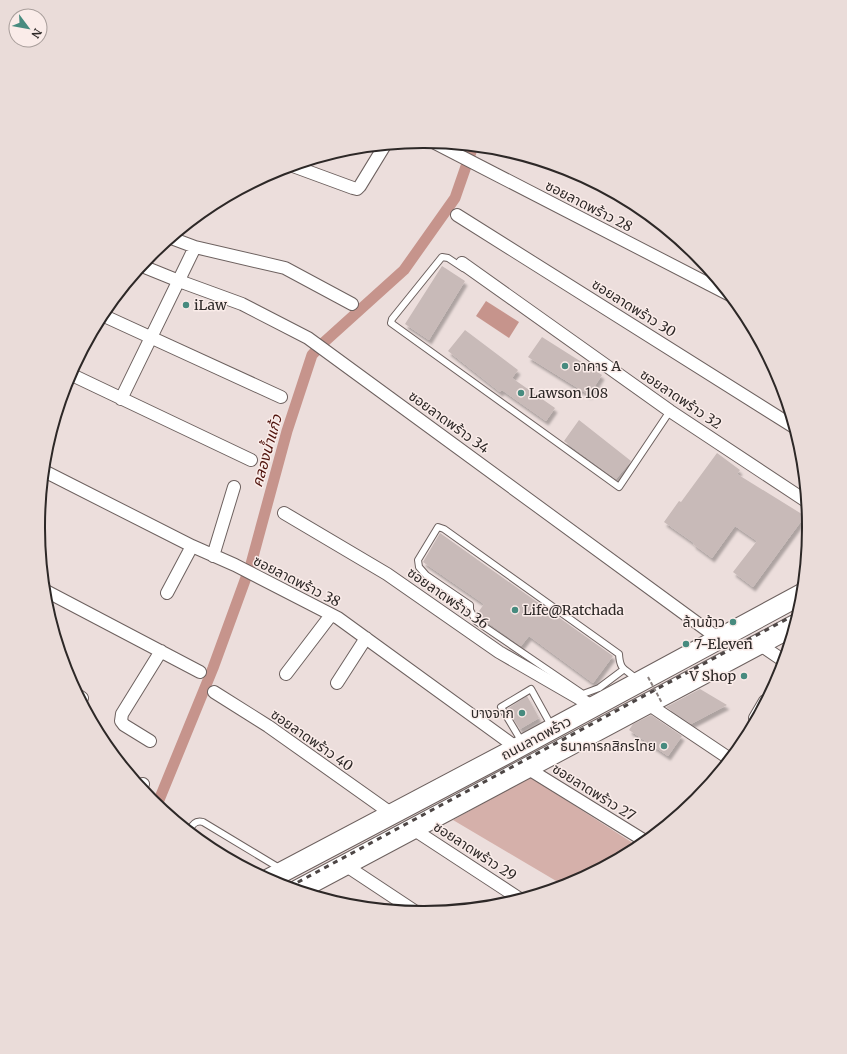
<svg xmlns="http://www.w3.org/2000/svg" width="847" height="1054" font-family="Merriweather,'Noto Sans Thai',serif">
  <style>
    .green { fill: #d5b0aa }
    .water { fill: #c6948c }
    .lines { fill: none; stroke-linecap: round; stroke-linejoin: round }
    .canal { stroke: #c6948c; stroke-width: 11 }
    .building { fill: #c8bab8; filter: url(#shadow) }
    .lane-casing { stroke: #6d615f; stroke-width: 8 }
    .street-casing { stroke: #6d615f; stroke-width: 14 }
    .primary-casing { stroke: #6d615f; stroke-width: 22 }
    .lane { stroke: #fff; stroke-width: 6 }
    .street { stroke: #fff; stroke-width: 12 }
    .primary { stroke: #fff; stroke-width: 20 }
    .rail { stroke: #4d4645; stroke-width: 3; stroke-dasharray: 5 5; stroke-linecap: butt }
    .path-bridge { stroke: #89807e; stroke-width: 2; stroke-dasharray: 4 2; stroke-linecap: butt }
    .poi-dot { fill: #478b7f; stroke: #faece9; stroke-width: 1.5 }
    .labels { text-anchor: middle; stroke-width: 3; stroke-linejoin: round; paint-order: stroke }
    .street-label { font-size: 14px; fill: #2d2827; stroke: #faece9 }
    .poi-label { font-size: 14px; fill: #2d2827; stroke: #faece9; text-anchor: start }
    .water-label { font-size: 15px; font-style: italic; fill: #4f130c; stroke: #faece9 }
    .rim { fill: none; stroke: #2d2827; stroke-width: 2 }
  </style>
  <defs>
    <filter id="shadow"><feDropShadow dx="2.5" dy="4.5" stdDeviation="1" flood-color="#0004"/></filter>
  </defs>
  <rect width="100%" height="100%" fill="#ecdedc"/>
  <path class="green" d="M530,777L639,847L571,883L563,885L453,820Z"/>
  <path class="water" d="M486,301L519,322L509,338L476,316Z"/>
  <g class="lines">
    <path class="canal" d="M157,805L213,668L251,564L287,431L312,355L322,344L404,270L455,198L471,152V146"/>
  </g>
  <path class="building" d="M442,266L465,281L429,340L405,324Z
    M465,330L518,370L512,378L555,408L546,421L502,390L500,392L448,351Z
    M542,337L602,375L589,395L528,357Z
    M579,420L631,461L616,479L564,441Z
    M717,453L740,470L737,474L805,516L753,587L733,572L757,541L735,526L712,558L693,544L694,543L664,522L679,501L681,502Z
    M440,533L613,656L593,683L529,636L521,646L479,616L477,614L484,604L423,562Z
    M700,689L727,705L691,724L666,707Z
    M527,696L539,718L520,729L507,709Z
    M651,715L682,736L668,756L629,730L633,724Z"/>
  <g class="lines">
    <g class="lane-casing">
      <path id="lane" d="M463,268L448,258L442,257L392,319L391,323L619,487L670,411
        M623,670L599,688L583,694L476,621L470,610V605L426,575L419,567L418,560L438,527L444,529L619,654C620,672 626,668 637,680
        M522,742L501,707L531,689L552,727
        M189,831C192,824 196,820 203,822L281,869"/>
    </g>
    <g class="street-casing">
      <path id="street" d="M435,143L730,295
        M293,166L353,188L357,189L360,186L385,145
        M457,215L794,427
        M171,238L195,247
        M462,263L670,411L806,501
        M142,266L179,281L242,304L308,338L719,639
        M102,315L281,397
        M70,374L251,460
        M121,399L195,247L285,268L352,304
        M44,471L192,546L235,565L338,618L517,748
        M284,513L387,574L499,652L594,707
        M213,556L234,487
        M44,590L200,672
        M167,593L192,546
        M759,644L784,661
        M286,674L331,615
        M337,683L366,638
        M214,692L268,726L392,814
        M79,696L82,698
        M648,704L730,759
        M755,718L765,701
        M150,741L124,725L121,721L122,714L161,651
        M527,768L645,841
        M141,788L143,784
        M413,829L520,899
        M345,865L416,912"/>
    </g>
    <g class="primary-casing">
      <path id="primary" d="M269,879L517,748L802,594
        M298,890L795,625"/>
    </g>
    <use href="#lane" class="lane"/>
    <use href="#street" class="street"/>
    <use href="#primary" class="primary"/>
    <path class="rail" d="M289,887L798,613"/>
    <path class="path-bridge" d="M648,677L662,703"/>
  </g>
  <g class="poi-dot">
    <circle cx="186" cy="305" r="4"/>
    <circle cx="565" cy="366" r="4"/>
    <circle cx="521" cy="393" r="4"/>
    <circle cx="515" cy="610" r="4"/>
    <circle cx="733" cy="622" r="4"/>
    <circle cx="686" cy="644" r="4"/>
    <circle cx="744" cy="676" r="4"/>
    <circle cx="522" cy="713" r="4"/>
    <circle cx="664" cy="746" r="4"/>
  </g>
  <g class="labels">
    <g class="street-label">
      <text transform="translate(589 206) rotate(27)" y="5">ซอยลาดพร้าว 28</text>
      <text transform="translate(634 308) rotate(32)" y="5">ซอยลาดพร้าว 30</text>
      <text transform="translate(681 399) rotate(34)" y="5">ซอยลาดพร้าว 32</text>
      <text transform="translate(449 422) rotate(36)" y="5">ซอยลาดพร้าว 34</text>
      <text transform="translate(297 581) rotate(27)" y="5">ซอยลาดพร้าว 38</text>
      <text transform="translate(448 598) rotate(35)" y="5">ซอยลาดพร้าว 36</text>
      <text transform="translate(536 738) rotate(-28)" y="5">ถนนลาดพร้าว</text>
      <text transform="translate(312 740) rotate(35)" y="5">ซอยลาดพร้าว 40</text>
      <text transform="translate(594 792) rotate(32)" y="5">ซอยลาดพร้าว 27</text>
      <text transform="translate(475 851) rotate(33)" y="5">ซอยลาดพร้าว 29</text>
    </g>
    <g class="poi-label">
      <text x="194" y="310">iLaw</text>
      <text x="573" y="371">อาคาร A</text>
      <text x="529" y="398">Lawson 108</text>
      <text x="523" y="615">Life@Ratchada</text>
      <text x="725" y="627" text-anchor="end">ล้านข้าว</text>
      <text x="694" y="649">7-Eleven</text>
      <text x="736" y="681" text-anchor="end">V Shop</text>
      <text x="514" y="718" text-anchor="end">บางจาก</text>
      <text x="656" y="751" text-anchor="end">ธนาคารกสิกรไทย</text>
    </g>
    <g class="water-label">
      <text transform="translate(267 451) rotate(-74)" y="5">คลองน้ำแก้ว</text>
    </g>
  </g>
  <path d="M0 0H847V1054H0ZM423 148H424A378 378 0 0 1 802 526V528A378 378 0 0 1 424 906H423A378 378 0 0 1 45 528V526A378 378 0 0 1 423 148Z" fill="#eadcd9" fill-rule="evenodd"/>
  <path class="rim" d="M423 148H424A378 378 0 0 1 802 526V528A378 378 0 0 1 424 906H423A378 378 0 0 1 45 528V526A378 378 0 0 1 423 148Z"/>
  <g transform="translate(28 28) rotate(122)"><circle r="19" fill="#faece9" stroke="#a89e9b"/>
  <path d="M0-3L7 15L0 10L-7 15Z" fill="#478b7f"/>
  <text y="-6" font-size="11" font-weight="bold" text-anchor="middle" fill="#2d2827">N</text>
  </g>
</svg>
